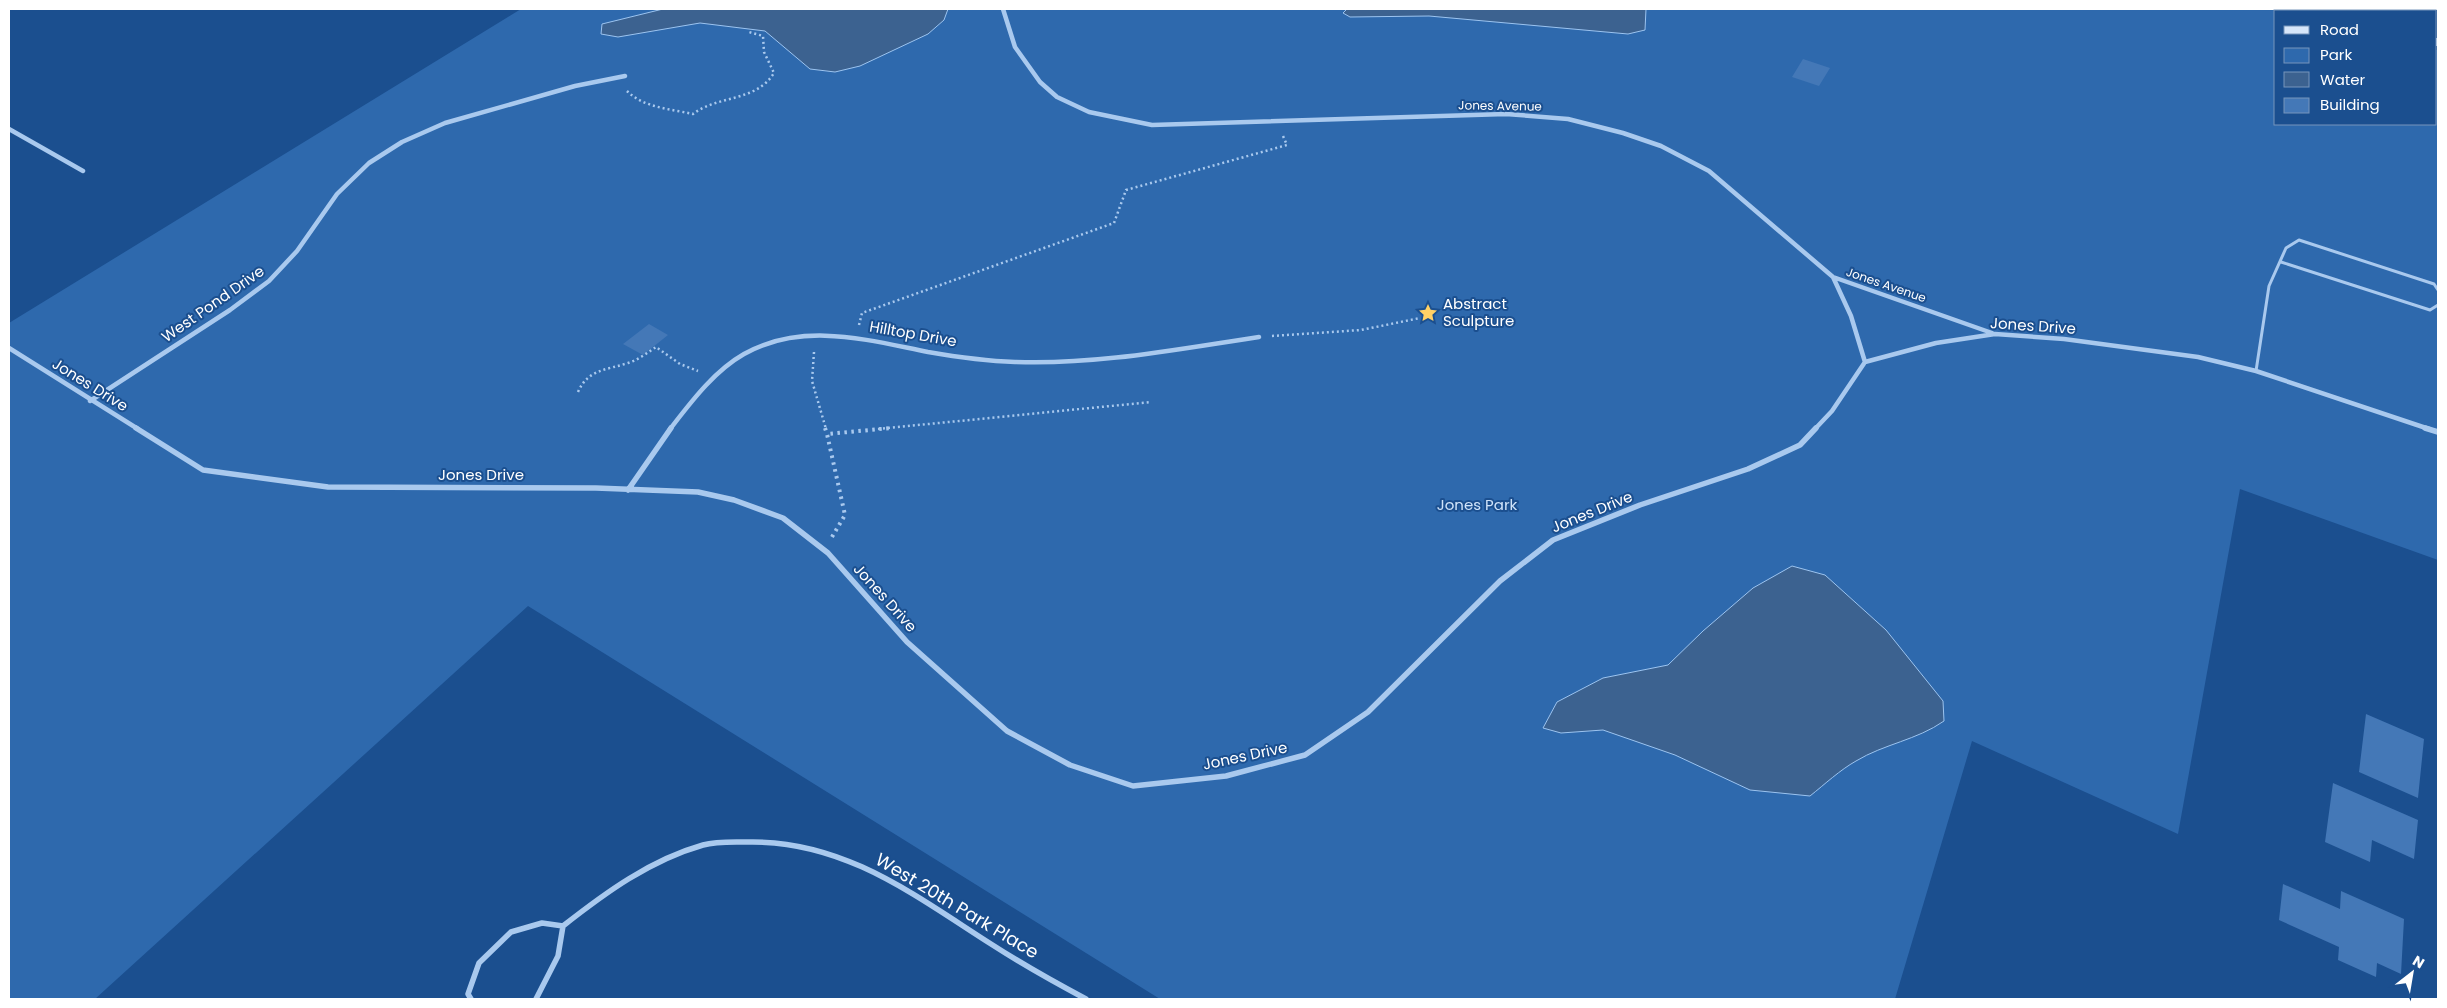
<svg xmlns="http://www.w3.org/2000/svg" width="2447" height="1008" font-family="Poppins,sans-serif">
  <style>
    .green { fill: #2e69ad }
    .water { fill: #3c6290; stroke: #9cc4f0 }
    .building { fill: #4478b7 }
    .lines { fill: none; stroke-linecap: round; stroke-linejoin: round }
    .path-far1 { stroke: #a9c9ee; stroke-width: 2.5; stroke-dasharray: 2 3; stroke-linecap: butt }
    .path { stroke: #a9c9ee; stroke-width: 4; stroke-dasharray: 2.5 4.5; stroke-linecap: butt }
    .lane { stroke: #a9c9ee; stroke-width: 3 }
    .street-far1 { stroke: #a9c9ee; stroke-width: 4.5 }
    .street { stroke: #a9c9ee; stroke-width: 5.5 }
    .secondary { stroke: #d6e6fa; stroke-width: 8 }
    .labels { text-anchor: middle; stroke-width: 4; stroke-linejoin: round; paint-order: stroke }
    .far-street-label { font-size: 12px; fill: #fff; stroke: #1b4f8f }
    .street-label { font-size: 15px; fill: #fff; stroke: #1b4f8f }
    .poi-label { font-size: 15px; fill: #fff; stroke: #1b4f8f; text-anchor: start }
    .park-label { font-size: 15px; fill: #cfe3fa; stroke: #1b4f8f }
    .near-street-label { font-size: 18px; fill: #fff; stroke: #1b4f8f }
  </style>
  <rect width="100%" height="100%" fill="#1b4f8f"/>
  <path class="green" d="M521,9H2280L2290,11H2276V124H2436V50H2438V560L2240,489L2178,834L1972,741L1895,999H1160L528,606L95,999H9V323Z"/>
  <path class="water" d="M663,9H948L944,20L928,34L860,66L835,72L810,69L765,31L700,23L618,37L601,34L602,24Z
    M1347,9H1646L1645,30L1628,34L1429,16L1350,17L1343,13Z
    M1792,566L1825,575L1886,630L1943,701L1944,721C1917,740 1884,744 1856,761C1840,770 1825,784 1810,796L1750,790L1675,755L1603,730L1561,733L1543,728L1557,702L1603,678L1668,665L1703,631L1753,588Z"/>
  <path class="building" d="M1803,59L1830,68L1819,86L1792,77Z
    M649,324L668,335L643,355L623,344Z
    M2366,714L2424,739L2418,798L2359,772Z
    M2333,783L2418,820L2414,859L2372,840L2370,862L2325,842Z
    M2283,884L2340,909L2341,891L2404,919L2401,974L2377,963L2376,977L2338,960L2339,947L2279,920Z"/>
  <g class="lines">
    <path class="path-far1" d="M627,91C644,108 671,109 693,114C718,95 756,102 774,73L764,52L763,36L749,32
      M859,325L862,313L1114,223L1126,190L1287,145L1283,136
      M1272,336L1361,330L1420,318
      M814,352L812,381L826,429
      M578,392C588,369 607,370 628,363C638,360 647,353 656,347L680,364L698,371
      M878,429L1151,402"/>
    <path class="path" d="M825,428L827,434
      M832,537L845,515L827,434L891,428"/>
    <path class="lane" d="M2281,262L2430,310L2438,305
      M2256,371L2269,286L2286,248L2299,240L2434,284L2438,290"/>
    <path class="street-far1" d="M1003,9L1015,47L1040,82L1057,97L1089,112L1152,125L1506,114L1568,119L1623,133L1661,146L1709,171L1833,277L1992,333
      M9,129L83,171
      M1833,277L1851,316L1865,362
      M9,348L138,429
      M90,401L230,310L269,281L297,251L337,194L369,163L402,142L445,123L575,86L625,76
      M670,429C691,402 714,371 744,354C803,321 867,340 928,352C957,357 986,361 1015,362C1097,365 1178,349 1259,337
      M1815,429L1832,411L1865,362L1936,343L1995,334L2064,339L2198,357L2256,371L2429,429"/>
    <path class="street" d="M136,428L203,470L328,487L596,488L698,492L734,500L783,518L828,553L907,642L1007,731L1070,765L1133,786L1226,776L1305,755L1368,712L1500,581L1553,540L1640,505L1748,469L1800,445L1816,428
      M2425,428L2438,432
      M628,490L671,428
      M563,926C605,893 650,860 703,845C717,841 733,842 748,842C844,840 914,895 991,944C1022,964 1054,982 1086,999
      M471,999L468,994L479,963L511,932L542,923L563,926L558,956L536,999"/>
    <path class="secondary" d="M2302,9L2311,11
      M2436,42H2438"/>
  </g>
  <defs>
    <g id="sight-bare" transform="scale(1.5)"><path d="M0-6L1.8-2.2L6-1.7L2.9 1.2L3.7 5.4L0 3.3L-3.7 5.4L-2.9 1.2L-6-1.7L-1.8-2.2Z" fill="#ffd166" stroke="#1b4f8f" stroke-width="2.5" paint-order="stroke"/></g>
  </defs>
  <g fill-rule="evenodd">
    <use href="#sight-bare" x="1428" y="313"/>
  </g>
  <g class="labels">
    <g class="far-street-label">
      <text transform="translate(1500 106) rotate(1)" y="4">Jones Avenue</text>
      <text transform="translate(1886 285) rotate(19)" y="4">Jones Avenue</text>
    </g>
    <g class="street-label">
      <text transform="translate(213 304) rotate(-35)" y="5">West Pond Drive</text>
      <text transform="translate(2033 326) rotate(4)" y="5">Jones Drive</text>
      <text transform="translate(913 334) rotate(10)" y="5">Hilltop Drive</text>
      <text transform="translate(90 385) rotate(32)" y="5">Jones Drive</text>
      <text x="481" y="480">Jones Drive</text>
      <text transform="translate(1592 512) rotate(-22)" y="5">Jones Drive</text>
      <text transform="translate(885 598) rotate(48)" y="5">Jones Drive</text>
      <text transform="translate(1245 756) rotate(-12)" y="5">Jones Drive</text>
    </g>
    <g class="poi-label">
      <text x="1443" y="309">Abstract<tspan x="1443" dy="17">Sculpture</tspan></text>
    </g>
    <g class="park-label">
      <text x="1477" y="510">Jones Park</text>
    </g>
    <g class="near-street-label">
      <text transform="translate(957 906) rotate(31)" y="6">West 20th Park Place</text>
    </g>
  </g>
  <rect width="2447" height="1008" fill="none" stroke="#ffffff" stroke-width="20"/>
  <rect x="2274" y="10" width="162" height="115" fill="#1b4f8f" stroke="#7695bc"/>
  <rect x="2284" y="26" width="25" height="8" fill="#d6e6fa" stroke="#7695bc"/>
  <text x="2320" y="35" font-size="15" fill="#ffffff">Road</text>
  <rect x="2284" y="48" width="25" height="15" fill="#2e69ad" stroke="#7695bc"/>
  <text x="2320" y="60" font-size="15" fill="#ffffff">Park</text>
  <rect x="2284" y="72" width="25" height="15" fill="#3c6290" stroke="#7695bc"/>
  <text x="2320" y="85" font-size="15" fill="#ffffff">Water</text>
  <rect x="2284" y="98" width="25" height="15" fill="#4478b7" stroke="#7695bc"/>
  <text x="2320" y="110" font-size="15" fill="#ffffff">Building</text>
  <g transform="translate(2412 973) rotate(31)" stroke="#1b4f8f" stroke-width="4" paint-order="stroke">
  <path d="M0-4L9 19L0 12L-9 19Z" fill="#ffffff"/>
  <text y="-8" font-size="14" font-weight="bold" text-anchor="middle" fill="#ffffff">N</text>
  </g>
</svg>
